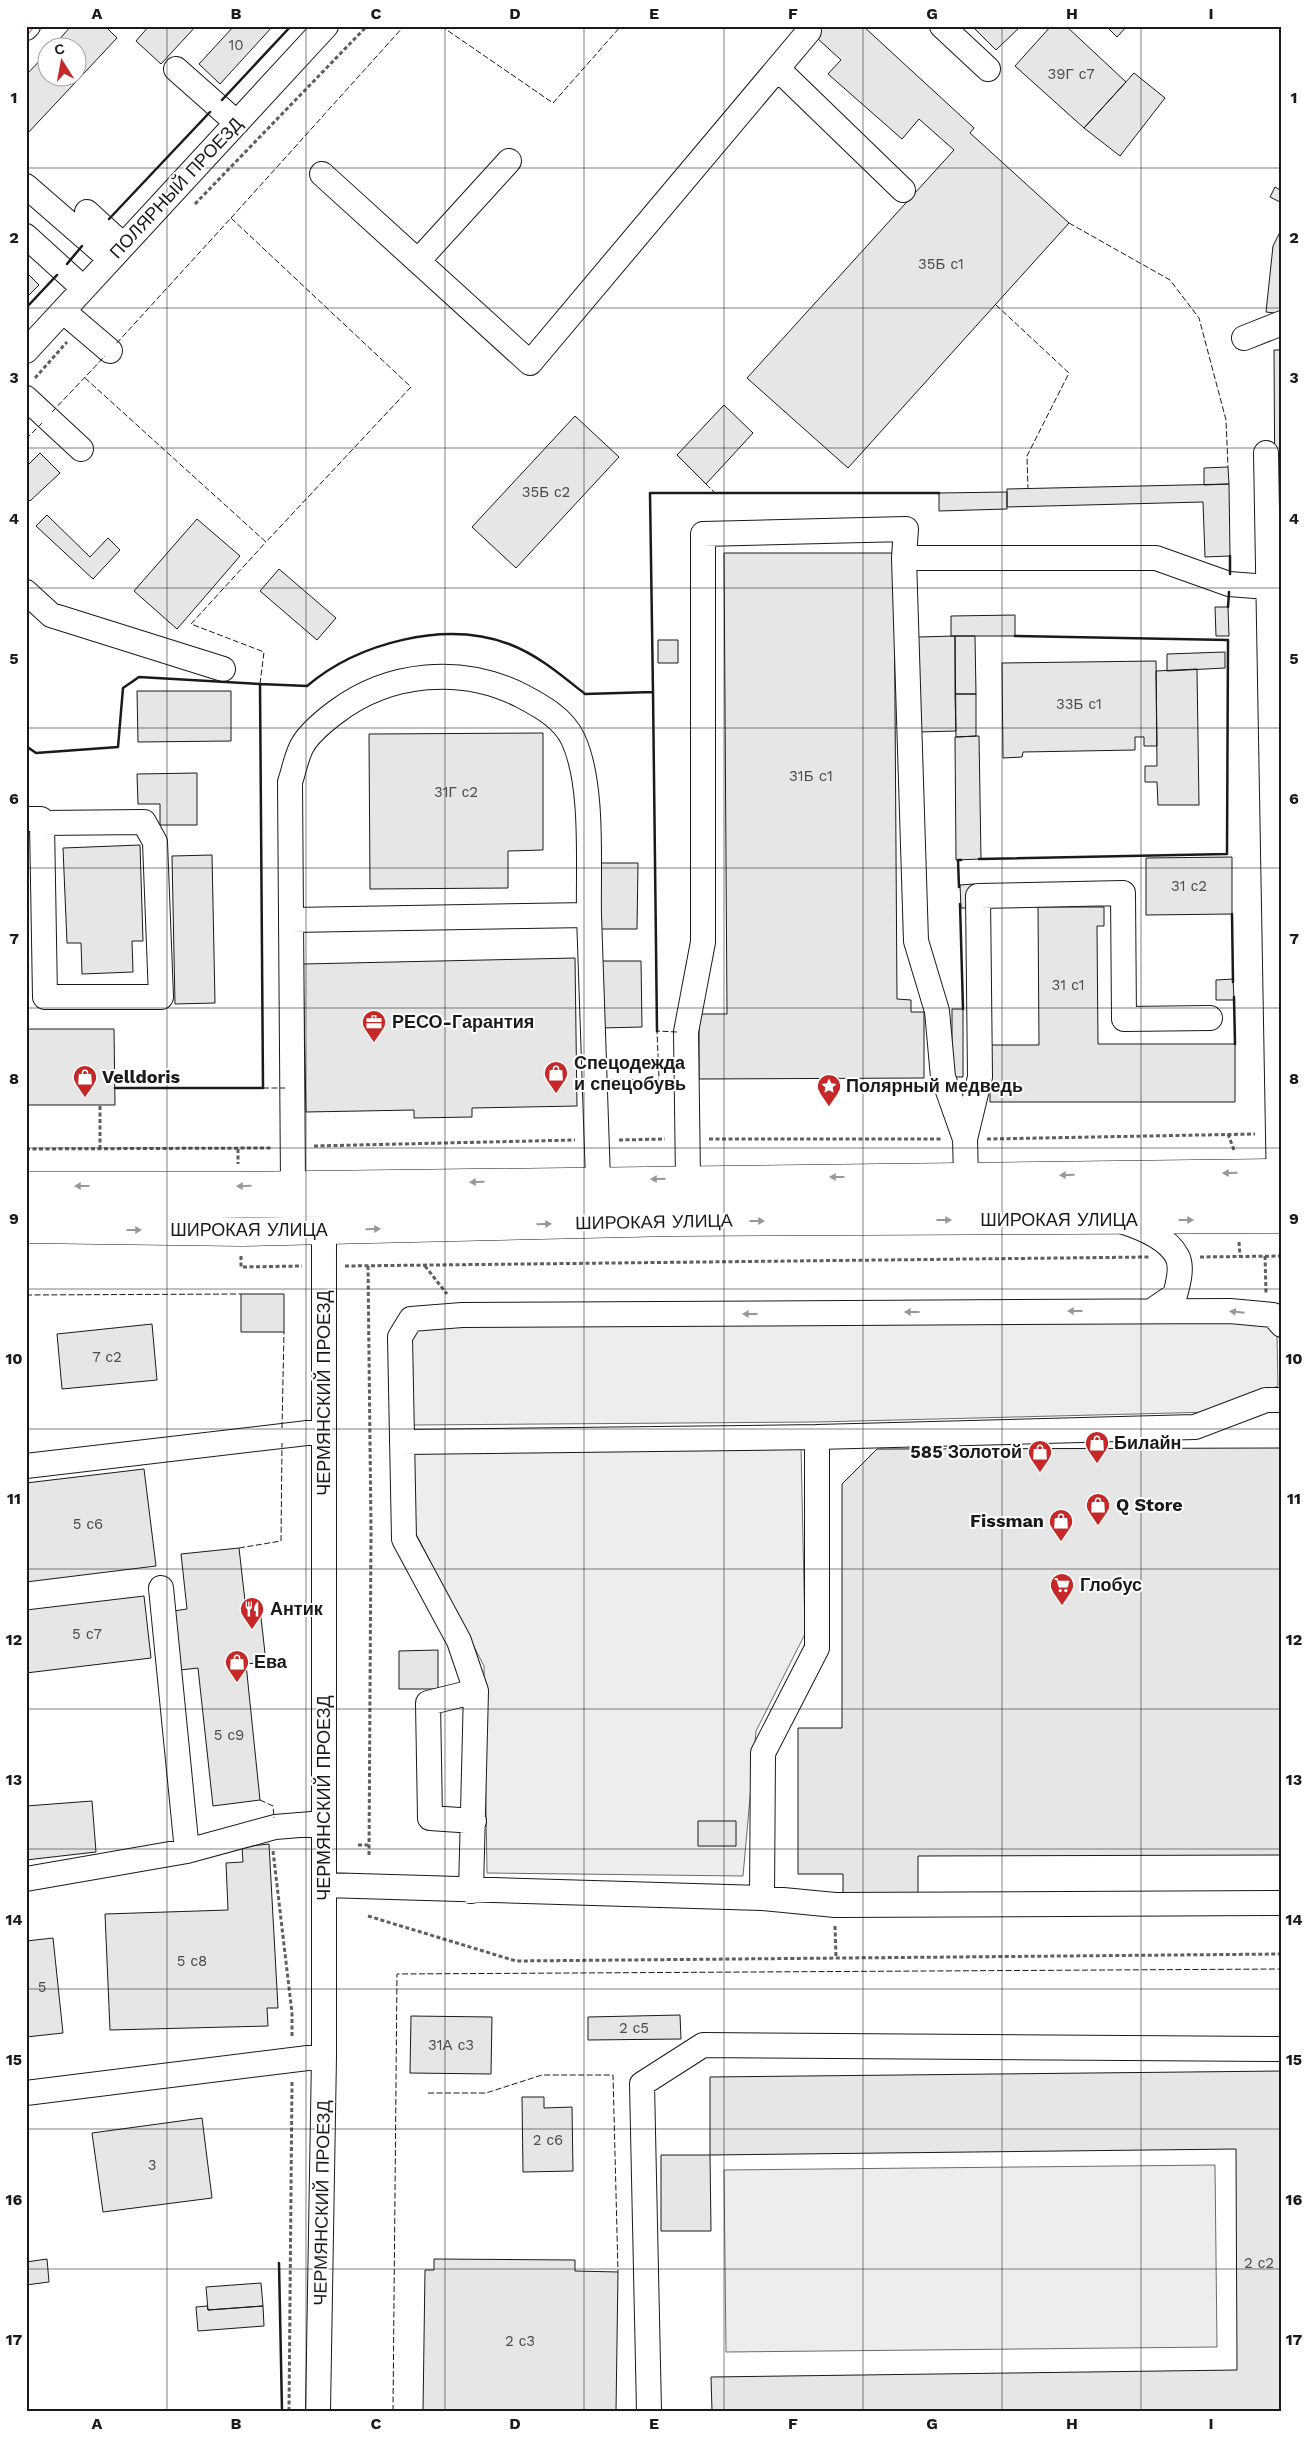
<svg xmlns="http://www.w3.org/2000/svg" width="1308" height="2437" font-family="'Work Sans',sans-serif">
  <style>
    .built { fill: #ededed; stroke: #6a6a6a }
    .building { fill: #e6e6e6; stroke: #1a1a1a }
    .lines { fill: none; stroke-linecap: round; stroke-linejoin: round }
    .minor-casing { stroke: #1a1a1a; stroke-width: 26 }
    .major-casing { stroke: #1a1a1a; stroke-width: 29 }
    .path { stroke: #5f5f5f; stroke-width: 3; stroke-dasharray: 4 2.5; stroke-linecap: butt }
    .minor { stroke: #fff; stroke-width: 24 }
    .major { stroke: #fff; stroke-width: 28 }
    .fence { stroke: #1a1a1a; stroke-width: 1; stroke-dasharray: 6 2.5; stroke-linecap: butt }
    .wall { stroke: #1a1a1a; stroke-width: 2.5 }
    .power { stroke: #c62828; stroke-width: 1; stroke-dasharray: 18 4 2.5 4; stroke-linecap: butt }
    .oneway { fill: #989898 }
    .grid { fill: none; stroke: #1a1a1a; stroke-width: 1; stroke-opacity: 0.55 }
    .labels { text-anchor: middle; stroke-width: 4; stroke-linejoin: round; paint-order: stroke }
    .number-label { font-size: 15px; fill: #4d4d4d }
    .street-label { font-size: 18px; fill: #1a1a1a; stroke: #fff }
    .poi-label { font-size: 18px; font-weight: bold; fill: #1a1a1a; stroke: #fff; text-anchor: start }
    .neatline { fill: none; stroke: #1a1a1a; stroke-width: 2 }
    .grid-label { font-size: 16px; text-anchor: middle; font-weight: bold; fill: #1a1a1a }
  </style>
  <rect width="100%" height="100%" fill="#fff"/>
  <path class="built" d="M1255,1316L1277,1334L1278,1386L1213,1412L817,1422L412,1425L411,1322Z
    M801,1447L805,1634L756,1731L743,1876L487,1873L484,1666L413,1528V1454Z
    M1215,2165L1217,2347L726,2352L724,2170Z"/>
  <path class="building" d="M71,26H105L117,38L26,135V75L48,52V78H78V48H52Z
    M149,26H196L161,64L136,41Z
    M234,26H273L220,84L199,64Z
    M804,26H863L974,128L970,133L1069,223L848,468L747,378L954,150L919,119L902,139L828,74L841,60Z
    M972,26H1021L996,50Z
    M1051,26H1066L1126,82L1084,128L1015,66Z
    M1106,26H1127L1117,37Z
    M1134,73L1165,98L1120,156L1084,128Z
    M1275,187L1282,191V203L1270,197Z
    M1282,228V314L1266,312L1273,246Z
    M26,272L39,285L26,298Z
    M1274,350H1282V684H1276Z
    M724,405L753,433L706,484L677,455Z
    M575,416L619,457L516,568L472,527Z
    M40,453L60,473L30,501L26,497V467Z
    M1228,467L1229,484L1204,485V468Z
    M1229,484L1230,556L1205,557L1203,502L1007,507V489Z
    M1007,492V509L939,511V493Z
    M47,515L90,557L108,538L120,550L93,579L36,526Z
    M197,519L240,556L177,629L134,591Z
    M724,553H894L897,999L911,1000V1012H924V1078L699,1079V1014H727Z
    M279,569L336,618L317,640L260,591Z
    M1215,607H1228L1229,636H1216Z
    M1015,615V636H951V616Z
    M955,636H975L976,694H955Z
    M955,636L956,731L919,732L918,637Z
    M658,640H678V663H658Z
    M1225,652V668L1167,671V654Z
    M1156,661L1157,746H1144V737H1135V750L1023,752L1022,757L1003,758L1002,663Z
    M1197,669L1199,805H1158L1157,782H1145V766H1157L1156,671Z
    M137,691H231V741L138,742Z
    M955,694H976V736L956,737Z
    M543,733V850L508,851V888L370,889L369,734Z
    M979,736L981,859L956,860L955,737Z
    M197,773V825H160V804H138L137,774Z
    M140,845L143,941H132L133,972L82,974L81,943H67L63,848Z
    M212,855L215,1003L175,1004L172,856Z
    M1232,857V914L1146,915V858Z
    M600,863H638L637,929H600Z
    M974,884L975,908H961L960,885Z
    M1038,907H1104V926H1097L1098,1044H1235V1102H990V1045H1039Z
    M575,958L577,1106L472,1108V1117L414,1118V1110L306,1112L303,964Z
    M600,961H641L642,1027L601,1028Z
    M1233,979L1234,1000H1216V980Z
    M952,1009H963V1077H952Z
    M26,1029H114L115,1105H26Z
    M241,1294H284V1332H241Z
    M152,1324L157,1380L62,1389L57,1334Z
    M1282,1448V1855L918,1856V1894H843V1874H798V1728H842V1484L877,1449Z
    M144,1469L156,1566L26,1582V1483Z
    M239,1548L245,1601L259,1600L266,1662L246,1664L260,1800L213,1806L198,1668L180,1670L174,1611L187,1609L181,1554Z
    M144,1596L151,1658L26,1673V1610Z
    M438,1650V1689H399V1651Z
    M92,1801L96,1852L26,1860V1806Z
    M698,1821H736V1846H698Z
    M269,1844L278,2008H267L268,2026L110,2030L105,1914L228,1910L226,1863L243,1862L242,1847Z
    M53,1938L63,2033L26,2037V1941Z
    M680,2015L681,2039L588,2040V2017Z
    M411,2016L492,2017L491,2074L410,2073Z
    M1282,2071V2411H712L711,2377L1237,2370L1236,2149L710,2155V2077Z
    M522,2097H544V2108L572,2107L573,2171L523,2172Z
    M202,2118L212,2198L103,2212L92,2133Z
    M661,2155H710L711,2231H661Z
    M47,2259L49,2282L26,2285V2262Z
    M434,2259L575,2260V2271L618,2272L616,2411H423L425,2270H434Z
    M261,2283L263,2306L208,2310L206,2287Z
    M207,2306L208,2310L263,2306L264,2326L198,2331L196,2307Z"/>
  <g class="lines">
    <g class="minor-casing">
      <path id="minor" d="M942,26L988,69
        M26,28L28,26
        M176,69L237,123
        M779,70L903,190
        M322,174L530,363L809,31
        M26,186L110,259
        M87,212L123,245
        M26,236L83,288
        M418,261L509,161
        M63,311L110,351
        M1244,338L1282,323
        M26,351L326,26
        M26,398L81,449
        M1266,453L1279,1192
        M904,558L916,941L937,1011L943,1077L965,1139L966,1177
        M26,592L51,615L223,669
        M26,819H41L42,823L45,997H161L155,842L144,822L42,823
        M291,920L589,915L598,1180
        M965,1139L980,1077L978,896L1123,893L1124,1019L1210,1018
        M688,1179L686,1032L703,942V534L906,529L904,558H1156L1229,584L1268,587
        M293,1184L290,782C294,771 296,757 302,746C309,733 324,721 336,712C389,672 462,665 522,696C541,706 563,718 573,739C594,784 588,864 589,915
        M26,1208L1282,1194
        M1121,1221C1140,1227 1167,1237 1177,1256C1183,1267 1178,1284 1175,1295L1153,1310
        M402,1442L817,1437
        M26,1466L324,1431
        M161,1588L187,1851
        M474,1821L430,1818L428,1703L476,1691
        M26,1879L187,1851L275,1827L324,1823
        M324,1885L762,1898L763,1753L817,1648V1437L1195,1427L1266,1400H1282
        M471,1891L476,1691L459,1641L404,1539L400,1337L411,1319L462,1315L1230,1311L1273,1315L1282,1325
        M762,1898L835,1905L1282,1903
        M26,2093L324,2056
        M318,2411L324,2056V1211
        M649,2411L642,2084L703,2045L1282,2049"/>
    </g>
    <g class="major-casing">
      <path id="major" d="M26,1186H239L1282,1173
        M178,1186L207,1207L209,1214L203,1224L186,1230
        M26,1229L241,1232L673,1222L1282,1219"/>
    </g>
    <path class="path" d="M195,204L367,26
      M35,378L67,342
      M1228,1134L1234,1150
      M709,1139H943
      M987,1139L1255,1134
      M619,1140L665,1139
      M314,1146L575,1140
      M26,1149L271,1148
      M100,1149V1105
      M238,1149V1164
      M1239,1242L1240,1256
      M241,1256V1267L302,1266
      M1265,1256L1266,1293
      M1200,1257L1282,1256
      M345,1266L1149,1257
      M368,1266L371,1531L369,1856
      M425,1266L447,1294
      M1281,1346L1282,1372
      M358,1845H369
      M273,1851L292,2013V2038
      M368,1916L516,1961L1282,1954
      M835,1926L836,1958
      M289,2411L292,2082"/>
    <use href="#minor" class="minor"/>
    <use href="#major" class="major"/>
    <path class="fence" d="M441,26L553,103L621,26
      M231,218L404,26
      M1069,223L1170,280L1199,318L1226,420L1228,467
      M996,305L1069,373L1027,456L1028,489
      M85,378L266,542L411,387L231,218L115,345
      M52,412L105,356
      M26,439L42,423
      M706,484L714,492
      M260,684L264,652L191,624L266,542
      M602,1080L659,1079L657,1031L677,1032
      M263,1088H285
      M26,1295L241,1294
      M282,1428L284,1332
      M239,1548L281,1541L282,1443
      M260,1800L273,1806L274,1818
      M428,2093H486L542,2075H613L618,2272
      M393,2411L397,1974L1282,1969"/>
    <path class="wall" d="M222,100L291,26
      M109,219L210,112
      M67,264L82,246
      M26,308L57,275
      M1230,574V556
      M1228,607L1229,592
      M260,684L307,686C358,643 444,620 509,644C538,655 561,675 585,694L653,692L657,1031
      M653,692L650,493H939
      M26,746L36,753L118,747L123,688L139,677L260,684L263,1088H115
      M979,859L1227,854L1228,640L1015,636
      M959,887L958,860H961
      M960,904L963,1009
      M1232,914L1233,982
      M1234,997L1235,1044
      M279,2263L282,2411"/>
    <path class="power" d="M26,36L35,26"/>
  </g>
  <defs><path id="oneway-solid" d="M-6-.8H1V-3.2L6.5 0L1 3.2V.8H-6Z" transform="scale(1.25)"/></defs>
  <g class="oneway">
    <use href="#oneway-solid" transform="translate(1230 1173) rotate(179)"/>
    <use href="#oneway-solid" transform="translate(1067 1175) rotate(179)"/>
    <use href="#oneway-solid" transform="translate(837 1177) rotate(180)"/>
    <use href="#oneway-solid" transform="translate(658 1179) rotate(179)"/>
    <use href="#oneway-solid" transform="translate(477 1182) rotate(179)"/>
    <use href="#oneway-solid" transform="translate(82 1186) rotate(180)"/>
    <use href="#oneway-solid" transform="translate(244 1186) rotate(179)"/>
    <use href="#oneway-solid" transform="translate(944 1220)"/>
    <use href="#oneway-solid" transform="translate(1186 1220)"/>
    <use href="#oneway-solid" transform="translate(757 1221)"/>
    <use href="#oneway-solid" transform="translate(544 1224) rotate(-1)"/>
    <use href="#oneway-solid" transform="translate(373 1229) rotate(-2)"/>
    <use href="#oneway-solid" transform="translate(134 1230)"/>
    <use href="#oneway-solid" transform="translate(1075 1311) rotate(180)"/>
    <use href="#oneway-solid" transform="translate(912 1312) rotate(180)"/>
    <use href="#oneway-solid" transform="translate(1237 1312) rotate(-174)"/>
    <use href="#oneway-solid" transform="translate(750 1314) rotate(180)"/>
  </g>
  <path class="grid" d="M167,26V2411M306,26V2411M445,26V2411M584,26V2411M724,26V2411M863,26V2411M1002,26V2411M1141,26V2411M26,168H1282M26,308H1282M26,448H1282M26,588H1282M26,728H1282M26,868H1282M26,1008H1282M26,1148H1282M26,1289H1282M26,1429H1282M26,1569H1282M26,1709H1282M26,1849H1282M26,1989H1282M26,2129H1282M26,2269H1282"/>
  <defs>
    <g id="office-pin" transform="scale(1.25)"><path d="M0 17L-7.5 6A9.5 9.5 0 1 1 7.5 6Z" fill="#c62828" stroke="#fff"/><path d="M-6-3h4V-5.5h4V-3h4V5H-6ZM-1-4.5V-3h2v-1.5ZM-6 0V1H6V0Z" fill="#fff"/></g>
    <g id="shop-pin" transform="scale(1.25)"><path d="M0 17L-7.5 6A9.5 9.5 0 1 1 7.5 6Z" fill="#c62828" stroke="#fff"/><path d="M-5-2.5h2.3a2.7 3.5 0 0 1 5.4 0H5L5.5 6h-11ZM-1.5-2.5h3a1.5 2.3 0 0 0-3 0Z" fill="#fff"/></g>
    <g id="sight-pin" transform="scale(1.25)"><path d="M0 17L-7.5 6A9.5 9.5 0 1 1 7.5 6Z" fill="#c62828" stroke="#fff"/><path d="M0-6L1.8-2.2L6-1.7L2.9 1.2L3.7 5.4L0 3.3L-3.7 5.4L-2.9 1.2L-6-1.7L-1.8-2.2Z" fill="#fff"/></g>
    <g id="supermarket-pin" transform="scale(1.25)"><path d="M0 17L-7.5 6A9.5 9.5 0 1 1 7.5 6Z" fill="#c62828" stroke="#fff"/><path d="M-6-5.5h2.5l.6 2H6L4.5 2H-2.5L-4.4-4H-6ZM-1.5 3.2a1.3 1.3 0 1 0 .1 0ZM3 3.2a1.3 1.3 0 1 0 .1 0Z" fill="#fff"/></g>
    <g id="restaurant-pin" transform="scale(1.25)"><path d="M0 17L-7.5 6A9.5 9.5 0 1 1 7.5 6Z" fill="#c62828" stroke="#fff"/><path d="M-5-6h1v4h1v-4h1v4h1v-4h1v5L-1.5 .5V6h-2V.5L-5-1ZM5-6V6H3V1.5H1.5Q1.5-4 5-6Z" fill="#fff"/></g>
  </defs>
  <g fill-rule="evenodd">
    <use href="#office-pin" x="374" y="1022"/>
    <use href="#shop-pin" x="556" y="1073"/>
    <use href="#shop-pin" x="85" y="1077"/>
    <use href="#sight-pin" x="829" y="1086"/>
    <use href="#shop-pin" x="1097" y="1443"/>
    <use href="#shop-pin" x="1040" y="1452"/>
    <use href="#shop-pin" x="1098" y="1505"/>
    <use href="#shop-pin" x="1061" y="1521"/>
    <use href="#supermarket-pin" x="1062" y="1585"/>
    <use href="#restaurant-pin" x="252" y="1609"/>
    <use href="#shop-pin" x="237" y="1662"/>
  </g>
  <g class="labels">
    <g class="number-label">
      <text x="236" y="50">10</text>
      <text x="1071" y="79">39Г с7</text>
      <text x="941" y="269">35Б с1</text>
      <text x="546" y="497">35Б с2</text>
      <text x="1079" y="709">33Б с1</text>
      <text x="811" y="781">31Б c1</text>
      <text x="456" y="797">31Г с2</text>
      <text x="1189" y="891">31 с2</text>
      <text x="1068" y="990">31 с1</text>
      <text x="107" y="1362">7 с2</text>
      <text x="88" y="1529">5 с6</text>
      <text x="87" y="1639">5 с7</text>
      <text x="229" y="1740">5 с9</text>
      <text x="192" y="1966">5 с8</text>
      <text x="42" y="1992">5</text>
      <text x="634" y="2033">2 с5</text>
      <text x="451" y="2050">31А с3</text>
      <text x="548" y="2145">2 с6</text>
      <text x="152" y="2170">3</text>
      <text x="1259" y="2268">2 с2</text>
      <text x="520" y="2346">2 с3</text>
    </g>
    <g class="street-label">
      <text transform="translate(176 188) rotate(-47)" y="6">ПОЛЯРНЫЙ ПРОЕЗД</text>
      <text x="1059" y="1226">ШИРОКАЯ УЛИЦА</text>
      <text transform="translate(654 1222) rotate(-1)" y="6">ШИРОКАЯ УЛИЦА</text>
      <text x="249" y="1236">ШИРОКАЯ УЛИЦА</text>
      <text transform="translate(324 1393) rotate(-90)" y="6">ЧЕРМЯНСКИЙ ПРОЕЗД</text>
      <text transform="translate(324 1798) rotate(-90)" y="6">ЧЕРМЯНСКИЙ ПРОЕЗД</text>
      <text transform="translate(322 2203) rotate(-89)" y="6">ЧЕРМЯНСКИЙ ПРОЕЗД</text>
    </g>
    <g class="poi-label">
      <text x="392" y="1028">РЕСО-Гарантия</text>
      <text x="574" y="1069">Спецодежда<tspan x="574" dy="21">и спецобувь</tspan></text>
      <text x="102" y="1083">Velldoris</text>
      <text x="846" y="1092">Полярный медведь</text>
      <text x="1114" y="1449">Билайн</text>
      <text x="1022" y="1458" text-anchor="end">585 Золотой</text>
      <text x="1116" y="1511">Q Store</text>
      <text x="1044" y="1527" text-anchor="end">Fissman</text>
      <text x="1080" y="1591">Глобус</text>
      <text x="270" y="1615">Антик</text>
      <text x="254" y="1668">Ева</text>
    </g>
  </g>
  <rect width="1308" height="2437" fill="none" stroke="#ffffff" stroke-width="55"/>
  <g transform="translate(62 62) rotate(349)"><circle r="24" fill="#ffffff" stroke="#a3a3a3"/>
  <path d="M0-4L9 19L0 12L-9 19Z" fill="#c62828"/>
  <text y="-8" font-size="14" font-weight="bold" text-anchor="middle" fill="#1a1a1a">С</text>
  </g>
  <rect x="28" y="28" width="1252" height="2382" class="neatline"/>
  <g class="grid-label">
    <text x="97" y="19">A</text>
    <text x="236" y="19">B</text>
    <text x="376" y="19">C</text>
    <text x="515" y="19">D</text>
    <text x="654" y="19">E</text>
    <text x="793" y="19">F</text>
    <text x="932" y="19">G</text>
    <text x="1072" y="19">H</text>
    <text x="1211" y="19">I</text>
    <text x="14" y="103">1</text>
    <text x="1294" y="103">1</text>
    <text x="14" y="243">2</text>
    <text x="1294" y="243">2</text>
    <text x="14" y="383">3</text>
    <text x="1294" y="383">3</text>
    <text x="14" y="524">4</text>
    <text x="1294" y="524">4</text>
    <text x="14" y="664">5</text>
    <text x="1294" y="664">5</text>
    <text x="14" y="804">6</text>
    <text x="1294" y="804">6</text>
    <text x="14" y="944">7</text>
    <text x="1294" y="944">7</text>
    <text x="14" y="1084">8</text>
    <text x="1294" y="1084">8</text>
    <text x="14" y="1224">9</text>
    <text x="1294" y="1224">9</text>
    <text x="14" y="1364">10</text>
    <text x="1294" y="1364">10</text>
    <text x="14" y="1504">11</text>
    <text x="1294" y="1504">11</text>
    <text x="14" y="1645">12</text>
    <text x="1294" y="1645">12</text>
    <text x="14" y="1785">13</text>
    <text x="1294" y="1785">13</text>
    <text x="14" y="1925">14</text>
    <text x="1294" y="1925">14</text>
    <text x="14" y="2065">15</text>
    <text x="1294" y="2065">15</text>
    <text x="14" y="2205">16</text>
    <text x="1294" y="2205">16</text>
    <text x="14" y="2345">17</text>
    <text x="1294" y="2345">17</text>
    <text x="97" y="2429">A</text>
    <text x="236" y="2429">B</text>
    <text x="376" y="2429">C</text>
    <text x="515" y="2429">D</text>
    <text x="654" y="2429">E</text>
    <text x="793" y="2429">F</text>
    <text x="932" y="2429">G</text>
    <text x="1072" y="2429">H</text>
    <text x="1211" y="2429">I</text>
  </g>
</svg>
